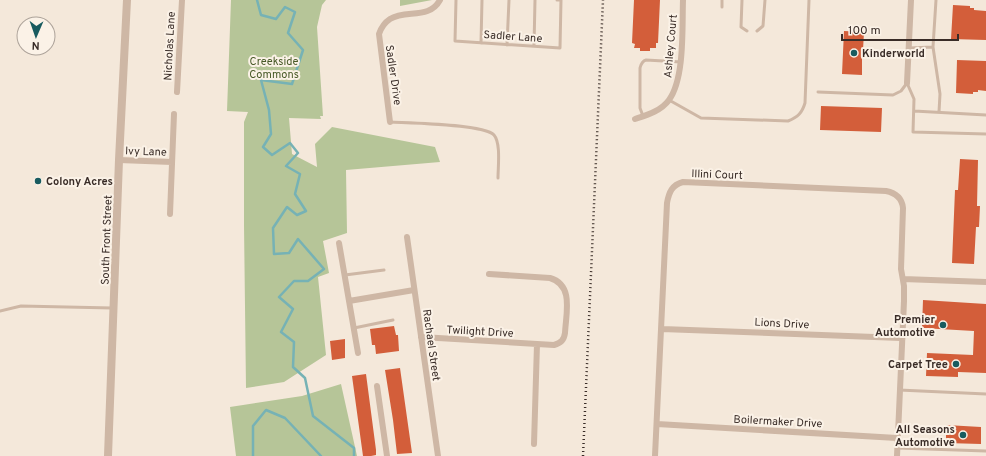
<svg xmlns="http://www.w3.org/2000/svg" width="986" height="456" font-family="Overpass,sans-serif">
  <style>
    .green { fill: #b6c598 }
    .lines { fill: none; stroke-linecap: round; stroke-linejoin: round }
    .stream { stroke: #76b2b5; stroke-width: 2.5 }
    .building { fill: #d35e3a }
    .service { stroke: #ceb7a5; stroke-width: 3 }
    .minor { stroke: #ceb7a5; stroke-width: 6 }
    .tertiary { stroke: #ceb7a5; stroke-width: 8 }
    .rail { stroke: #392c27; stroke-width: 2.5; stroke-dasharray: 1 3; stroke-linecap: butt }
    .poi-dot { fill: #185b5f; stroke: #fbf2e7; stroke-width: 1.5 }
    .labels { text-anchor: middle; stroke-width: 4; stroke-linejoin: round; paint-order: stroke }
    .street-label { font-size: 11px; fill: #392c27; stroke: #fbf2e7 }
    .poi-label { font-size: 11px; font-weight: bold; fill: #392c27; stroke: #fbf2e7; text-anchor: end }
    .park-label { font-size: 11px; fill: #485a28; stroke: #fbf2e7 }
  </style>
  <rect width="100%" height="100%" fill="#f4e8da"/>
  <path class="green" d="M231,0H326L322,5L317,27L323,116H320L321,119L289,118L292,154L317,167L315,144L332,127L435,147L440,162L346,170L347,233L323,241L329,273L318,277L326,355L284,382L246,388L244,225V122L248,112L227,111Z
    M400,0H432L400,6Z
    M341,384L357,456H236L230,407L302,396Z"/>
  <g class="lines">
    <path class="stream" d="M257,0L261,15L276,19L285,7L295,12L288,33L303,50L292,84L261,80L269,110L271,134L263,147L272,155L290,143L298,153L286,166L300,174L295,194L306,211L297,215L287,207L273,228L274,254L289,253L298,239L324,269L308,281H294L279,297L293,309L281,332L294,342L293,367L305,378L313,416L354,448V456
      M253,456V426L266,410L285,418L321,456"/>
  </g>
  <path class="building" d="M634,0H660L658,43H656V48H650V51H640V48H634L635,44L632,43Z
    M953,5L970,6V8H974V10L986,11V40L951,39Z
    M844,31L864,32L863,50H864V57H862V75L842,74Z
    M957,60L986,61V91L978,90V92H973V94L956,93Z
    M821,106L882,108L881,132L820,130Z
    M960,159L978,160L977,206H980L979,227H976L974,264L952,263L955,190H958Z
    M923,300L986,304V373L958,372V377L926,376L927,353L973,355L974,331L922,328Z
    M394,326L396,335H398L399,351L376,354L375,345H372L370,329Z
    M345,339V358L332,360L330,341Z
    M400,368L412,453L397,454L393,420L385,370Z
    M366,374L376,450V455L371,456H363L352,376Z
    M946,425L981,427V444L946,443Z"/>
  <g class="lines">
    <path class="service" d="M456,0L455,41L560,48L561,0H557
      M742,0L741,27L747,31
      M936,0L933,47L940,94L939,112
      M722,7V0
      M757,31L763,26L765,0
      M481,43L482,0
      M507,45L509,0
      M534,46L535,0
      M909,48L933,47
      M907,83L914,99L913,132L986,134
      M818,92L893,95L901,91L907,83
      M669,100L701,118L788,121C798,117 802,113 805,103L809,0
      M914,111L986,115
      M643,116L640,108V68C641,64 642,61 646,60L681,62
      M390,122C408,123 484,124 494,135C501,143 498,167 498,178
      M345,275L384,270
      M0,311L21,306L112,308
      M354,328L393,320
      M899,390L986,394
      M897,448L986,451"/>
    <path class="minor" d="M907,83L911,0
      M177,92L182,0
      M635,119C647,115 661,111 669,100C685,78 682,27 683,0
      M390,122L379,34C381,28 384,23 390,19C406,9 429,20 440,0
      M119,160L172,162
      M170,214L174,114
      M407,237L438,456
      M339,243L358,353
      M903,279L986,282
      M349,301L414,290
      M662,329L901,338
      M421,337L554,345C561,343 564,340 565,333C566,313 574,285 550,278L489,274
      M377,386L387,456
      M657,424L897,438
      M534,444L537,344
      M655,456L667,203C669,192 672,185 683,182L886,191C896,193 902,198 903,208L901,269L904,286V301L897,456"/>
    <path class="tertiary" d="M108,456L119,160L127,0"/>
    <path class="rail" d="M583,456L603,0"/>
  </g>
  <g class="poi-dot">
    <circle cx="854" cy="53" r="4"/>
    <circle cx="38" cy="181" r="4"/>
    <circle cx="943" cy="325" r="4"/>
    <circle cx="956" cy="364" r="4"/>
    <circle cx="963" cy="435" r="4"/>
  </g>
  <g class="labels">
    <g class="street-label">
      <text transform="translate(513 36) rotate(4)" y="4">Sadler Lane</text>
      <text transform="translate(169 46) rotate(-87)" y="4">Nicholas Lane</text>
      <text transform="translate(670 46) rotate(-85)" y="4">Ashley Court</text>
      <text transform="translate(394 75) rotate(82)" y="4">Sadler Drive</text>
      <text transform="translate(146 151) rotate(2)" y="4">Ivy Lane</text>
      <text transform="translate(717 174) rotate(2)" y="4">Illini Court</text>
      <text transform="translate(106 240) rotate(-88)" y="4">South Front Street</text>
      <text transform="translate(782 323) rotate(3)" y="4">Lions Drive</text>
      <text transform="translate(480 331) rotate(3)" y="4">Twilight Drive</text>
      <text transform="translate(432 345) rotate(82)" y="4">Rachael Street</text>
      <text transform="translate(778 421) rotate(3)" y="4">Boilermaker Drive</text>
    </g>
    <g class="poi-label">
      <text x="862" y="57" text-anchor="start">Kinderworld</text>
      <text x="46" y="185" text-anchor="start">Colony Acres</text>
      <text x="935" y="323">Premier<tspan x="935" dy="13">Automotive</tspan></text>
      <text x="948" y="368">Carpet Tree</text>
      <text x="955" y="433">All Seasons<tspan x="955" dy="13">Automotive</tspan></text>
    </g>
    <g class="park-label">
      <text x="274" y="65">Creekside<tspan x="274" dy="13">Commons</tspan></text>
    </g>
  </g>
  <g transform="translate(36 36) rotate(182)"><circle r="19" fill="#fbf2e7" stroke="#ada39a"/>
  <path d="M0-3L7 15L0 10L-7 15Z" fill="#185b5f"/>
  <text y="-6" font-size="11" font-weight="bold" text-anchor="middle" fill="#392c27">N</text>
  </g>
  <path d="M842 34v6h116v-6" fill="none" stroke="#392c27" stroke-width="2"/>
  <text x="848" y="34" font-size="12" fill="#392c27" stroke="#fbf2e7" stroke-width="3" paint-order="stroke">100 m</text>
</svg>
